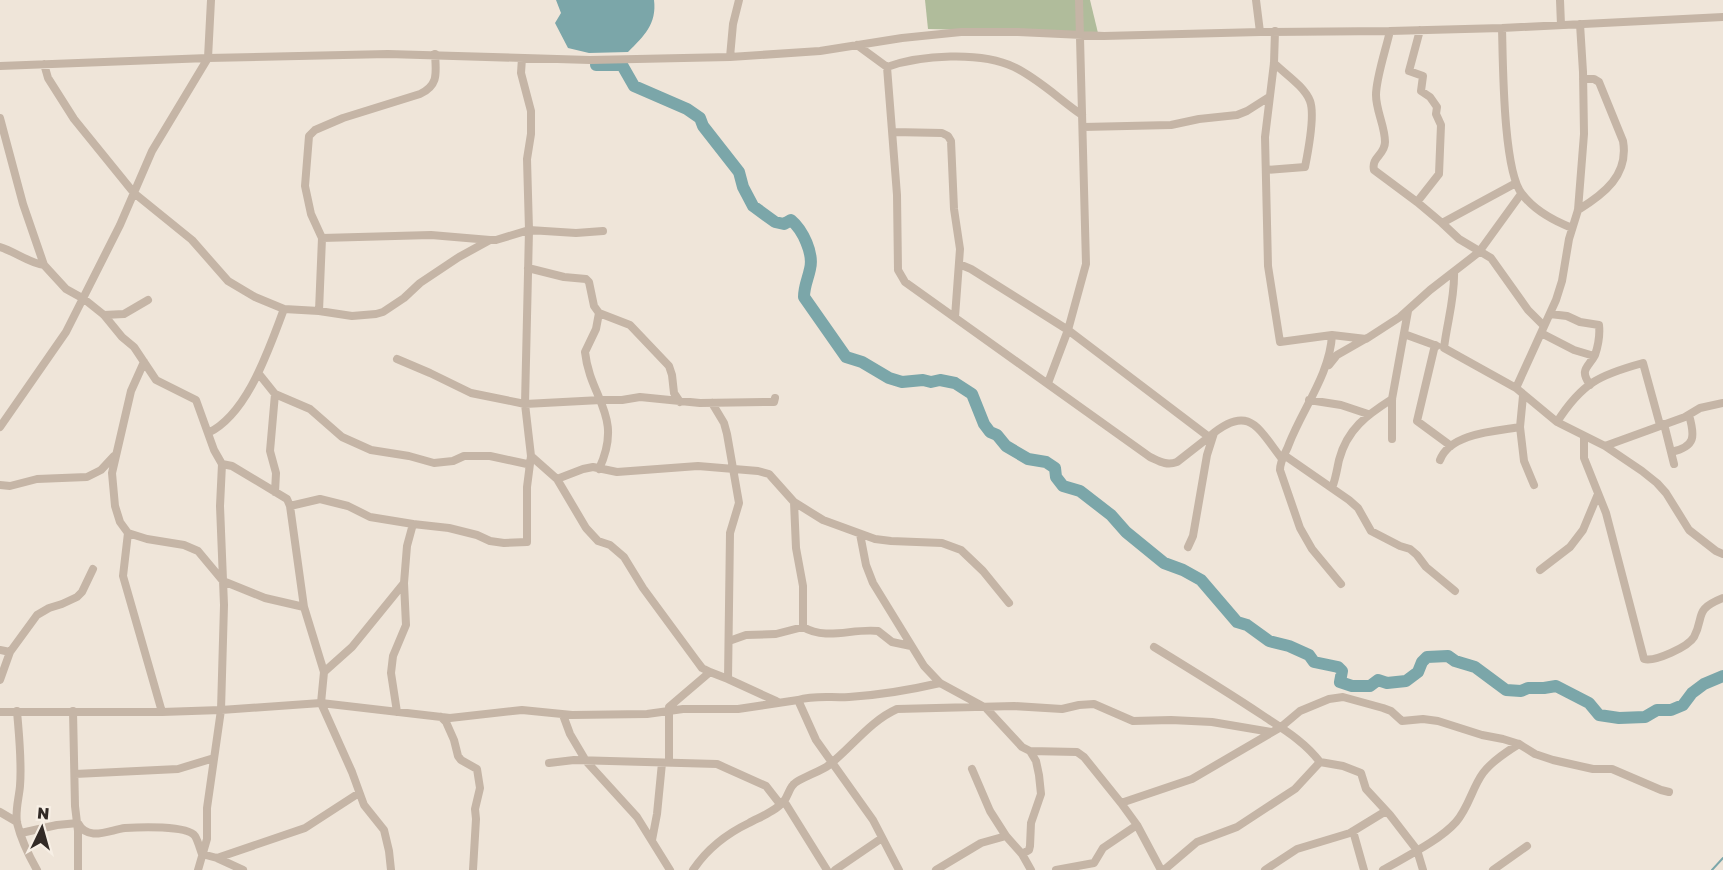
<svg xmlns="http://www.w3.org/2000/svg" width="1723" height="870" font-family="'Golos Text',sans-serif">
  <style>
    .green { fill: #b0bc9b }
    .water { fill: #7ba6a9 }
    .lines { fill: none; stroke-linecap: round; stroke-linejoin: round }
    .stream { stroke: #7ba6a9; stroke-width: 2 }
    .river { stroke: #7ba6a9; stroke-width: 12 }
    .minor { stroke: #c5b5a6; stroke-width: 8 }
  </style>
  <rect width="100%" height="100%" fill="#efe5d9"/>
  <path class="green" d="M925,0H1090L1098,33L928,29Z"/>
  <path class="water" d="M556,0H654C657,24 644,36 628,52L589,53L568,48L555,23L561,13Z"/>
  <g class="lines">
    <path class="stream" d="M1712,870L1723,858"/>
    <path class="river" d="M596,65H622L634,86L687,109L700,118L703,126L739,172L743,187L753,206L775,222L784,224L791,220C803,230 814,254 810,269C808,279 804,286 804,297L846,357L862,362L889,378L902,382L923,380L931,382L940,380L955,383L972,394L984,424L990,432L997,435L1006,446L1028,459L1046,462L1055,468L1056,477L1063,486L1080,491L1111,515L1126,532L1164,563L1183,570L1201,580L1237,622L1247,625L1269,641L1289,646L1309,655L1314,662L1338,667L1342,671L1340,682L1352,686H1370L1378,680L1387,683L1406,681L1418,672L1422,662L1427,657L1448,656L1455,661L1475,667L1506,690L1521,691L1528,688H1544L1556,686L1589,703L1599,715L1619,718L1645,717L1657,710H1671L1683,705L1692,693L1704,684L1723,676"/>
    <path class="minor" d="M1256,0L1260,32
      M1560,0L1561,25
      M1502,28C1503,62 1503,171 1522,194C1534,210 1554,221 1572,228
      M1275,31L1274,63L1265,137L1268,266L1280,342L1332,335L1366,339L1400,317L1430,290L1479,252L1521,194
      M1390,31C1386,49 1376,78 1376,95C1376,111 1385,126 1385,142C1385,155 1371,157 1374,170L1417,202L1442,223
      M857,45L887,67L897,195L898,270L905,282L1150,457C1159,461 1166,466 1177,462L1209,437L1068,330L971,269L959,264
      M730,57L733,24L739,0
      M522,58L521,73L531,111V134L527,159L529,230L525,404L601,400H622L640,397L700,403L770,402H774L775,398
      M44,64L48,78L74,119L134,193L192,240L228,281L255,297L284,309L319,311L352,316L376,314L383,312L404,298L420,283L459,257L490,240H496L529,230L576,233L603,231
      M0,66L208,58L388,54L590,60L730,57L820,51L902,38L961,32H1018L1104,36L1260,32L1390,31L1502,28L1723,17
      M887,67C920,55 981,51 1014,67C1039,79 1060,100 1082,115
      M0,118L23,204L44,265L66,289L84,299L104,315L122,337L134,347L156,380L196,400L214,450L222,464L232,466L287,499L290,506L304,607
      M1083,127L1171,125L1199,119L1237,115L1247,111L1269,97
      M893,132L942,133L948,136L951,141L954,209L960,249L955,317
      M1266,170L1305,167C1308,152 1315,114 1310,101C1304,86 1285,74 1274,63
      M1516,183L1442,223L1459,239L1491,258L1528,310L1544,326
      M1417,202L1439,174L1441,125L1436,114L1437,107L1430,97L1421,91L1423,76L1409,71L1420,30
      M1578,210C1604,194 1629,175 1623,141L1599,82L1594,79H1583
      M322,238L431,235L490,240
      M0,247C14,251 31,264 44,265
      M528,268L564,277L586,279L589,282L594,306L599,313L630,325L669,366L672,375L674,393L680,402
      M1454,272C1455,298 1447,322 1444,348L1516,388L1557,422L1605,446L1642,471L1657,483L1666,493L1689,530L1716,551L1723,554
      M319,311L322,238L311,214L305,186L309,136L315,130L343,118L420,94C439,85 436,73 435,54
      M1550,314L1567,316L1580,322L1599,325C1600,334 1598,346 1595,355C1588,368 1579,369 1590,385
      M104,315L124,314L148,300
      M1541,333L1574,350L1594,356
      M1404,334L1437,346
      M1332,335C1330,374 1303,408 1289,444C1286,453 1280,460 1280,470L1300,528L1312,549L1341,584
      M1435,345L1417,421L1451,446
      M397,359L430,373L471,393L525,404L531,456L557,479L586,528L598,541L610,545L624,557L643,588L696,660L702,668L710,672L669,707V761
      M144,362L131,391L112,473L115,506L120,522L128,533L123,576L162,712
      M1329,365L1337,355L1365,339
      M259,374L275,394L310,409L342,437L371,450L409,456L434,463L453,461L464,456H490L527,464L529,467
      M1048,383L1068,330L1086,264L1079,0
      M1516,388L1556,300L1562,281L1569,239L1578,210L1584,134L1583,72L1580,24
      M1523,396L1520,427L1524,461L1534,485
      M1309,400L1341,405L1368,414
      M712,403L724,423L727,434L739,503L730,533L728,679L776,701
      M1557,422C1582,383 1599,375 1643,363L1660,425
      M1664,424L1674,464
      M0,427L66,332L120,225L152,151L208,58L211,0
      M208,433C248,414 269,348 284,309
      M1210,436C1249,403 1258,428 1282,459
      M1584,436V458L1606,513L1644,659C1655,662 1688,647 1694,637C1705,616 1693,610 1723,598
      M1392,439V399L1408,311
      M1605,446L1685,417L1700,408L1723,403
      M1671,452C1696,447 1695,436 1689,415
      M1284,455L1349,500L1358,508L1371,531L1400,546L1410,549L1417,555L1426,567L1455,591
      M1440,460C1450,433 1496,431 1520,427
      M599,469C624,415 590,399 585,352L596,329L599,313
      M557,479L583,469L593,467L617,472L698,466L758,471L769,474L794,502L823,520L875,539L891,541L942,543L961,550L983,571L1009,603
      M0,485L10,486L37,479L87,477L101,470L114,456
      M1332,488C1336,478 1337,469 1339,460C1347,429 1367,415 1392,399
      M275,492L276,473L270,451L275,394
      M290,506L320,499L348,506L370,517L413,524
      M128,533L147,539L184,545L198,551L223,581L265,598L304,607L324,672L321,703L352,772L364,805L384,830L389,851L391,870
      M860,534L866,565L873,583L924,666L940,683L986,708L1022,747L1030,751L1036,761L1039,775L1041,794L1031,823L1030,846L1029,850L1022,854L1031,870
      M1188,547L1193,536L1207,455L1214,433
      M1540,570L1570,547L1583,530L1598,494
      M803,627C827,641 852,628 878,631L892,642L911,646
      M729,641L746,635L776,634L803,627V586L796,548L794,502
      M1154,647C1190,669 1226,691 1262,715C1283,729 1304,741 1320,762L1343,766L1361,773L1366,789L1390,815L1417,850L1423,870
      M0,650L10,652
      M324,672L352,647L404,583L407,546L413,524L449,528L477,535L490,541L504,543L527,542V487L531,456
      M710,672L728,679
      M0,680L10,652L37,615L49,608L62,604L77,597L82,592L93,569
      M798,700C815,695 831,698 849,697C880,695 910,690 940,683
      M17,711C19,736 22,761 20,786C19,798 15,810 17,823C21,839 29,856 37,870
      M73,711L75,806L78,831V870
      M0,712H162L221,710L321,703L450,718L522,710L572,715L647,714L683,709H738L798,700L816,740L873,820L899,870
      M397,712L391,673L393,656L406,625L404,583
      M563,715L570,734L586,761L637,817L670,870
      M441,717L446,722L454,740L458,756L461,760L477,769L480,788L475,809L476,819L473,870
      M1030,751L1077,752L1084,757L1121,803L1192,779L1281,727L1300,711L1329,699L1343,697L1383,708L1391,711L1402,721L1423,719L1438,721L1482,735L1503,739L1519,744L1535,754L1553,760L1593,769H1612L1661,790L1669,792
      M549,763L574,760L717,764L766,786L780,804
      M972,769L990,811L1006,836
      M75,774L178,769L214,758
      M784,801L827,870
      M1121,803L1137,825L1161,870
      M0,812L17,822
      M1353,831L1364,870
      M21,833L57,825L78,823C88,842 109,830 125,828C139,827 187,825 195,836C198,841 200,849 202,854L217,858L305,828L359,793
      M652,840L657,814L662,763
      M217,858L243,870
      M198,870L207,839V808L221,710L224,605L220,506L222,464
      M693,870C707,849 726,834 749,823C760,817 776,811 784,801C788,796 789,789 793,785C797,779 820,772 829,765C852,747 870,721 897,709L1014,706L1062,709L1079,705L1094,704L1133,721L1171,720L1212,722L1271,732
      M835,870L882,838
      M936,870L981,843L1006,836L1022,854
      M1056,870L1094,863L1103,848L1137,825
      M1164,870L1197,842L1237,827L1295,789L1320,762
      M1265,870L1297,849L1350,833L1386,811
      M1383,870C1405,857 1439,841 1456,822C1469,807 1472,788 1483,773C1492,761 1506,752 1519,744
      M1493,870L1527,846"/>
  </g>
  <g transform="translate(42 828) rotate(5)" stroke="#f7efe5" stroke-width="4.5" paint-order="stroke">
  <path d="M0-4.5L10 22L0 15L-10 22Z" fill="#322a26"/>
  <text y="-9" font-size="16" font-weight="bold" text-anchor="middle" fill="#322a26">N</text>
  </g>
</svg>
